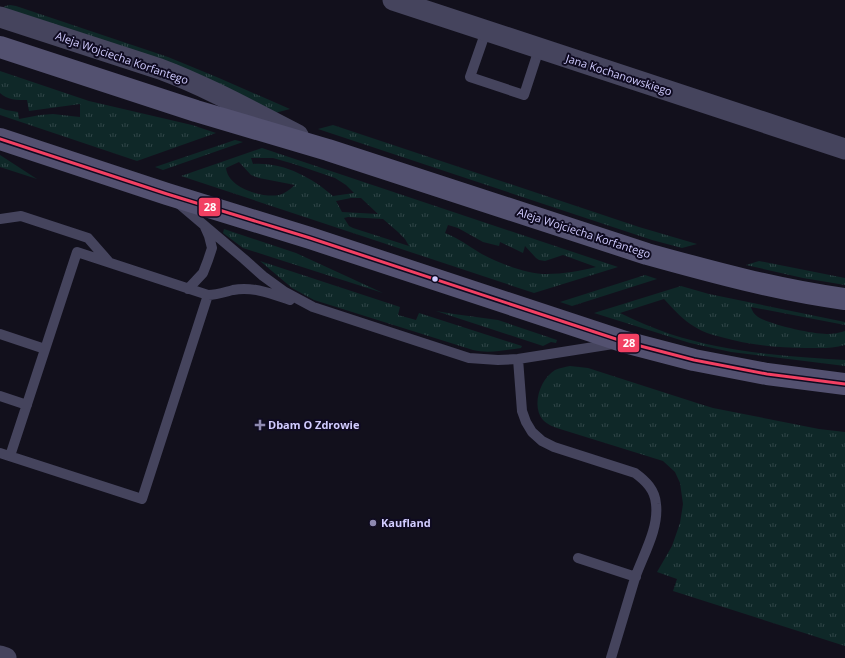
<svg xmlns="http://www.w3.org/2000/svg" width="845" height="658" font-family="'Open Sans',sans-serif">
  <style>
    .grass { fill: url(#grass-tufts); fill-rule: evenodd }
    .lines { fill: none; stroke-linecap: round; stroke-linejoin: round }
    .service { stroke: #45445d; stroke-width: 10 }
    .minor { stroke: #45445d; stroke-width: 21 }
    .secondary { stroke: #535170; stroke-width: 22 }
    .bus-1-casing { stroke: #0f0b21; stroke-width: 6 }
    .bus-1 { stroke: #f24062; stroke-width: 3 }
    .bus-dot { fill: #d1ccff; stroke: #0f0b21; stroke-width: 1.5 }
    .poi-dot { fill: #8e8ab0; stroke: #0f0b21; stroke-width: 1.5 }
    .labels { text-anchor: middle; stroke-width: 4; stroke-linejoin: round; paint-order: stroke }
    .street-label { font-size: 11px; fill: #d1ccff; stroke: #0f0b21 }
    .poi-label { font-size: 11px; font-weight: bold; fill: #d1ccff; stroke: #0f0b21; text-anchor: start }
    .line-badge { stroke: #0f0b21; stroke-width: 1.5 }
    .badge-label { font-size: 11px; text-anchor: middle; font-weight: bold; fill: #fff }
  </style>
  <defs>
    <pattern id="grass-tufts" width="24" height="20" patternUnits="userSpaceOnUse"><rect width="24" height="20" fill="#0f2828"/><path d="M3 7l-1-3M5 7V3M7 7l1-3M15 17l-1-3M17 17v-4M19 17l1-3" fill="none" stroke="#314648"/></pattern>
  </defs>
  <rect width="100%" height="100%" fill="#12101c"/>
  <path class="grass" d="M10,5L16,6L168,57L219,78L290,109L275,113L3,8L5,6Z
    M0,71L89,101L192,125L216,133L137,161L0,115V108L6,110L18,112L19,119L40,115L53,114L80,117V104L29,111L27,100C17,100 7,100 0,93Z
    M333,125L639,227L697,244L682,248L652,240L318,129Z
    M235,140L243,142L163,170L155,167Z
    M262,148L618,267L534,293L181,176ZM251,158H273L294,164L335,178L346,185L354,193L333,196C311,177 283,162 253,164ZM239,162L251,175L259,178L295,185C290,189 286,193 279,195C262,198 228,188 226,168ZM351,198H361L378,214L342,212L336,201ZM348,217L383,219L398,232L405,239L409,246L353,228L349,226L344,218ZM448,225L458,228L483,242L499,246L500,242L523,253L525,246L536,258L539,260L545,261L563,255L596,267C580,271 563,274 547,274C526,274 498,263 480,253C469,246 458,238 445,233Z
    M0,155L37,179L0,167Z
    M224,229L296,253L383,293L243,248L223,233Z
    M260,261L400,307L398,315L416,320L419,313L522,346L521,348C505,350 489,354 473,350L314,300L292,288Z
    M759,261L845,278V285L803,278L746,265Z
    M645,275L657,279L572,306L560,302Z
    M681,286L709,294L845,322V325L751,307C752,311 754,314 758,317C771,325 811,334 827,334C833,334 839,333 845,331V345C832,349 819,348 806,348C777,348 749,345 721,337C712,335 703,332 695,327C683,320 674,310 664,299L620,313C636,321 653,328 670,334C725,352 788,357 845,360V366L731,352L690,343L594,313Z
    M436,311L454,314L498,320L557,340L556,343L551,342L543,346Z
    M570,366L588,368L700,404L713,408L819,429L845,432V646L673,591L677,579L657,572L672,546L680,523L683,504L680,483L675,472L663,461L560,429C554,427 548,425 543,420C531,406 540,379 555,370C559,368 565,367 570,366Z"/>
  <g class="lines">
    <path class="service" d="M486,31L470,77L524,95L539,49
      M178,203L244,259L263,276L285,292L313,307L469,358L498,360L518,359L613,344
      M0,219L21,216L88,238L109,262
      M188,289L203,273L208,260L212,248L209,236L205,227
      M0,334L45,349
      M518,359L522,411L526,422L532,432L542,441L554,447L635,473C646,481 655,490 656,504C659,529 643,555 635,578C627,605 619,631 611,658
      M0,396L27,405
      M0,453L142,499L208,295
      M10,456L77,252L208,295C217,295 225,292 233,290C253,286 272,294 290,300
      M578,558L636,577"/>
    <path class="minor" d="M393,0L845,149
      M0,17L160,69C208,87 253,112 298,135
      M0,656L6,658"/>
    <path class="secondary" d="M0,47L196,111L328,150L647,254C712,272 778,290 845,299
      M0,139L167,194L310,238L625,342L694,360L767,374L845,384"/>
    <g class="bus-1-casing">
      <path id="bus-1" d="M0,139L167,194L310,238L625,342L694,360L767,374L845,384"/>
    </g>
    <use href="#bus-1" class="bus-1"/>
  </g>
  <circle class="bus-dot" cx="435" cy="279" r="3.5"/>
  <g class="poi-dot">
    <path d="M258 419h4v4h4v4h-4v4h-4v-4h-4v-4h4z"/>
    <circle cx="373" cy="523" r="4"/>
  </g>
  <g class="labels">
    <g class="street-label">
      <text transform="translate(122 58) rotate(19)" y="4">Aleja Wojciecha Korfantego</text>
      <text transform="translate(619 75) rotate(18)" y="4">Jana Kochanowskiego</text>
      <text transform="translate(584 233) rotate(18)" y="4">Aleja Wojciecha Korfantego</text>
    </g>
    <g class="poi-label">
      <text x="268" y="429">Dbam O Zdrowie</text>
      <text x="381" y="527">Kaufland</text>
    </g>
  </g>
  <g class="line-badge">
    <rect x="198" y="197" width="23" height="20" rx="4" fill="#f24062"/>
    <rect x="617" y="333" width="23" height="20" rx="4" fill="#f24062"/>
  </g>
  <g class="badge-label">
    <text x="210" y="211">28</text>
    <text x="629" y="347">28</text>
  </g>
</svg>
